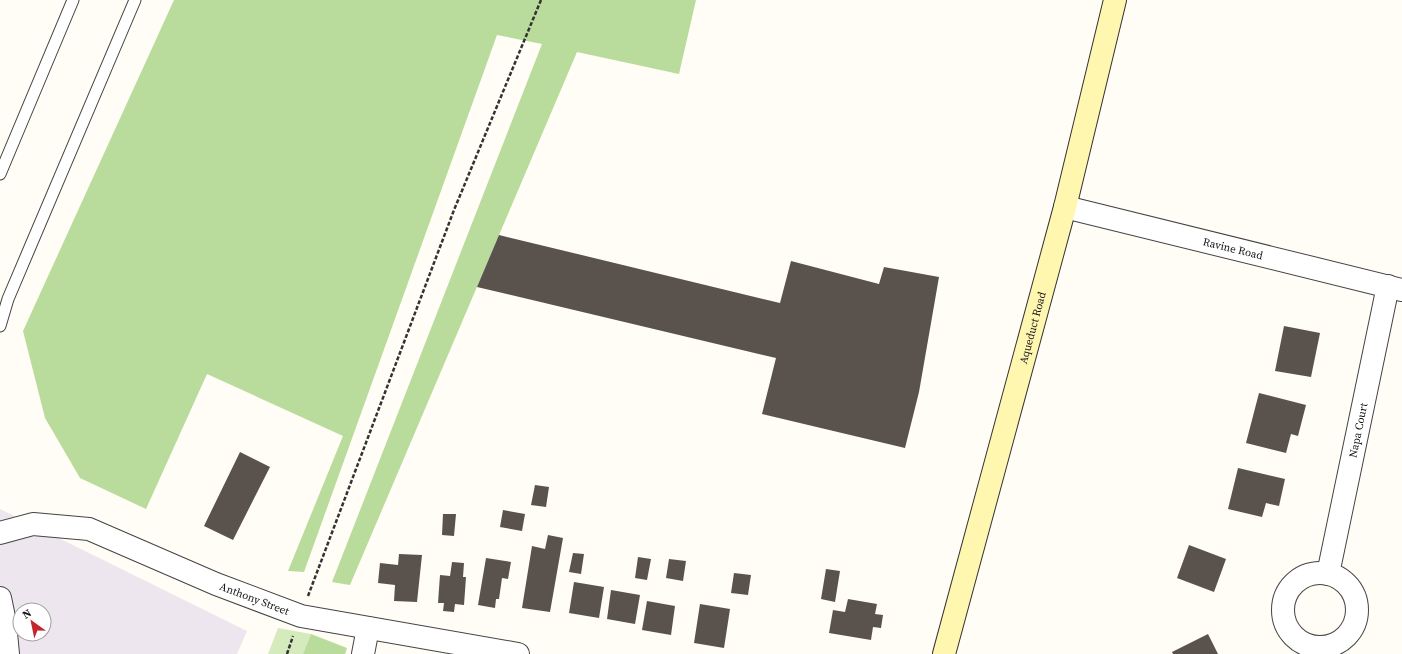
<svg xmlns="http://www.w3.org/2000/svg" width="1402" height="654" font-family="'Source Serif 4',serif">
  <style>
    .industrial { fill: #eee6ef; fill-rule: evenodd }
    .green { fill: #d5ebbd }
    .forest { fill: #b9dc9c }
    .building { fill: #5a524d }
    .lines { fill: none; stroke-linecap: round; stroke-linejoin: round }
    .lane-casing { stroke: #444; stroke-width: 13 }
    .street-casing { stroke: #444; stroke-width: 24 }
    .secondary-casing { stroke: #333; stroke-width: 24 }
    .path { stroke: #333; stroke-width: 2.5; stroke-dasharray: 4 2; stroke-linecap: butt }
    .lane { stroke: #fff; stroke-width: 11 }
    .street { stroke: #fff; stroke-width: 22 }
    .secondary { stroke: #fff6b0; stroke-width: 22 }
    .labels { text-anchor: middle; stroke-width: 4; stroke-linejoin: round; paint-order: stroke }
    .street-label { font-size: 11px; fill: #111; stroke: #fff }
  </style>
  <rect width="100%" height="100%" fill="#fffdf5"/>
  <path class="industrial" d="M0,509L247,631L237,654H0ZM20,610H44V634H20Z"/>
  <path class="green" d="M278,628L311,634L303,654H268Z"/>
  <path class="forest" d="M174,0H696L679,74L577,52L350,585L332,582L542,44L497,35L304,572L288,571L343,436L207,374L146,509L80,478L45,418L23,331Z
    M311,634L347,648L345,654H303Z"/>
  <path class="building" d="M499,235L780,303L791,261L879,284L884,267L939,277L919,392L905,448L762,414L776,358L477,287Z
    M1284,326L1320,333L1311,377L1275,371Z
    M1259,393L1306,405L1298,436L1291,434L1286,453L1246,443Z
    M240,452L270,467L233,540L204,526Z
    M1238,468L1285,479L1279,506L1266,503L1262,517L1228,509Z
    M535,485L549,487L546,507L531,505Z
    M503,510L525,514L522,531L500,527Z
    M443,514H456L454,536L442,535Z
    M548,535L563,538L550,612L522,608L532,546L545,549Z
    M1189,545L1226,559L1214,592L1177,578Z
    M573,553L584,554L581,574L569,572Z
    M399,554L422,555L417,602L394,601L395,585L378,583L380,563L398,565Z
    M638,557L651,559L647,580L635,578Z
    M486,558L511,562L508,579L502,578L499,599H496L495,608L478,605Z
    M669,559L686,561L683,581L666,578Z
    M452,562L464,563L463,577H466L464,605L455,604L454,612L443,611L444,603H438L440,575L450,576Z
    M826,569L840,571L835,602L821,599Z
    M734,573L751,575L748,595L731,593Z
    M574,582L604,587L599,618L569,613Z
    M611,590L640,595L635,624L607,619Z
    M848,599L877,604L875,614L883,615L881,628L873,627L871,640L829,633L833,610L845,612Z
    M647,601L675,606L671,635L642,630Z
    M700,604L730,609L724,648L694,643Z
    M1208,634L1218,654H1173L1172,652Z"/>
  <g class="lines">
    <g class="lane-casing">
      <path id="lane" d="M0,174L73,0
        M0,326L8,299L135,0"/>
    </g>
    <g class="street-casing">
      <g id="street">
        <path id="s1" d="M1065,207L1402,290"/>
        <path id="s2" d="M0,533L33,524L89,529L216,584L301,616L518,654"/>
        <circle cx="1320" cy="610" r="37"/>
        <path id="s3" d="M1328,574L1388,286"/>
        <path d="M0,598L5,622L8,654"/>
        <path d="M363,654L368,628"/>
      </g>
    </g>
    <g class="secondary-casing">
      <g id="secondary">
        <path id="s4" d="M944,654L1065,207L1115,0"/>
      </g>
    </g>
    <path class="path" d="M308,596L454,210L541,0
      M287,654L293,636"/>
    <use href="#lane" class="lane"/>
    <use href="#street" class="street"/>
    <use href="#secondary" class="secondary"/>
  </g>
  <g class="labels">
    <g class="street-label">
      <text dy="4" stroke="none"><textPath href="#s1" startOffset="173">Ravine Road</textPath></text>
      <text dy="4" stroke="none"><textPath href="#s4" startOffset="338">Aqueduct Road</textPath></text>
      <text dy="4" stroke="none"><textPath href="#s3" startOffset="147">Napa Court</textPath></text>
      <text dy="4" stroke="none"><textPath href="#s2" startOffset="270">Anthony Street</textPath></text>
    </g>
  </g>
  <g transform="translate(32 622) rotate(327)"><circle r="19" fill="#ffffff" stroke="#a0a0a0"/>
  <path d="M0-3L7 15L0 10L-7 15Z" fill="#c4262e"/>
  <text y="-6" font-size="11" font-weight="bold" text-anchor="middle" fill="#111111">N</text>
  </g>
</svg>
